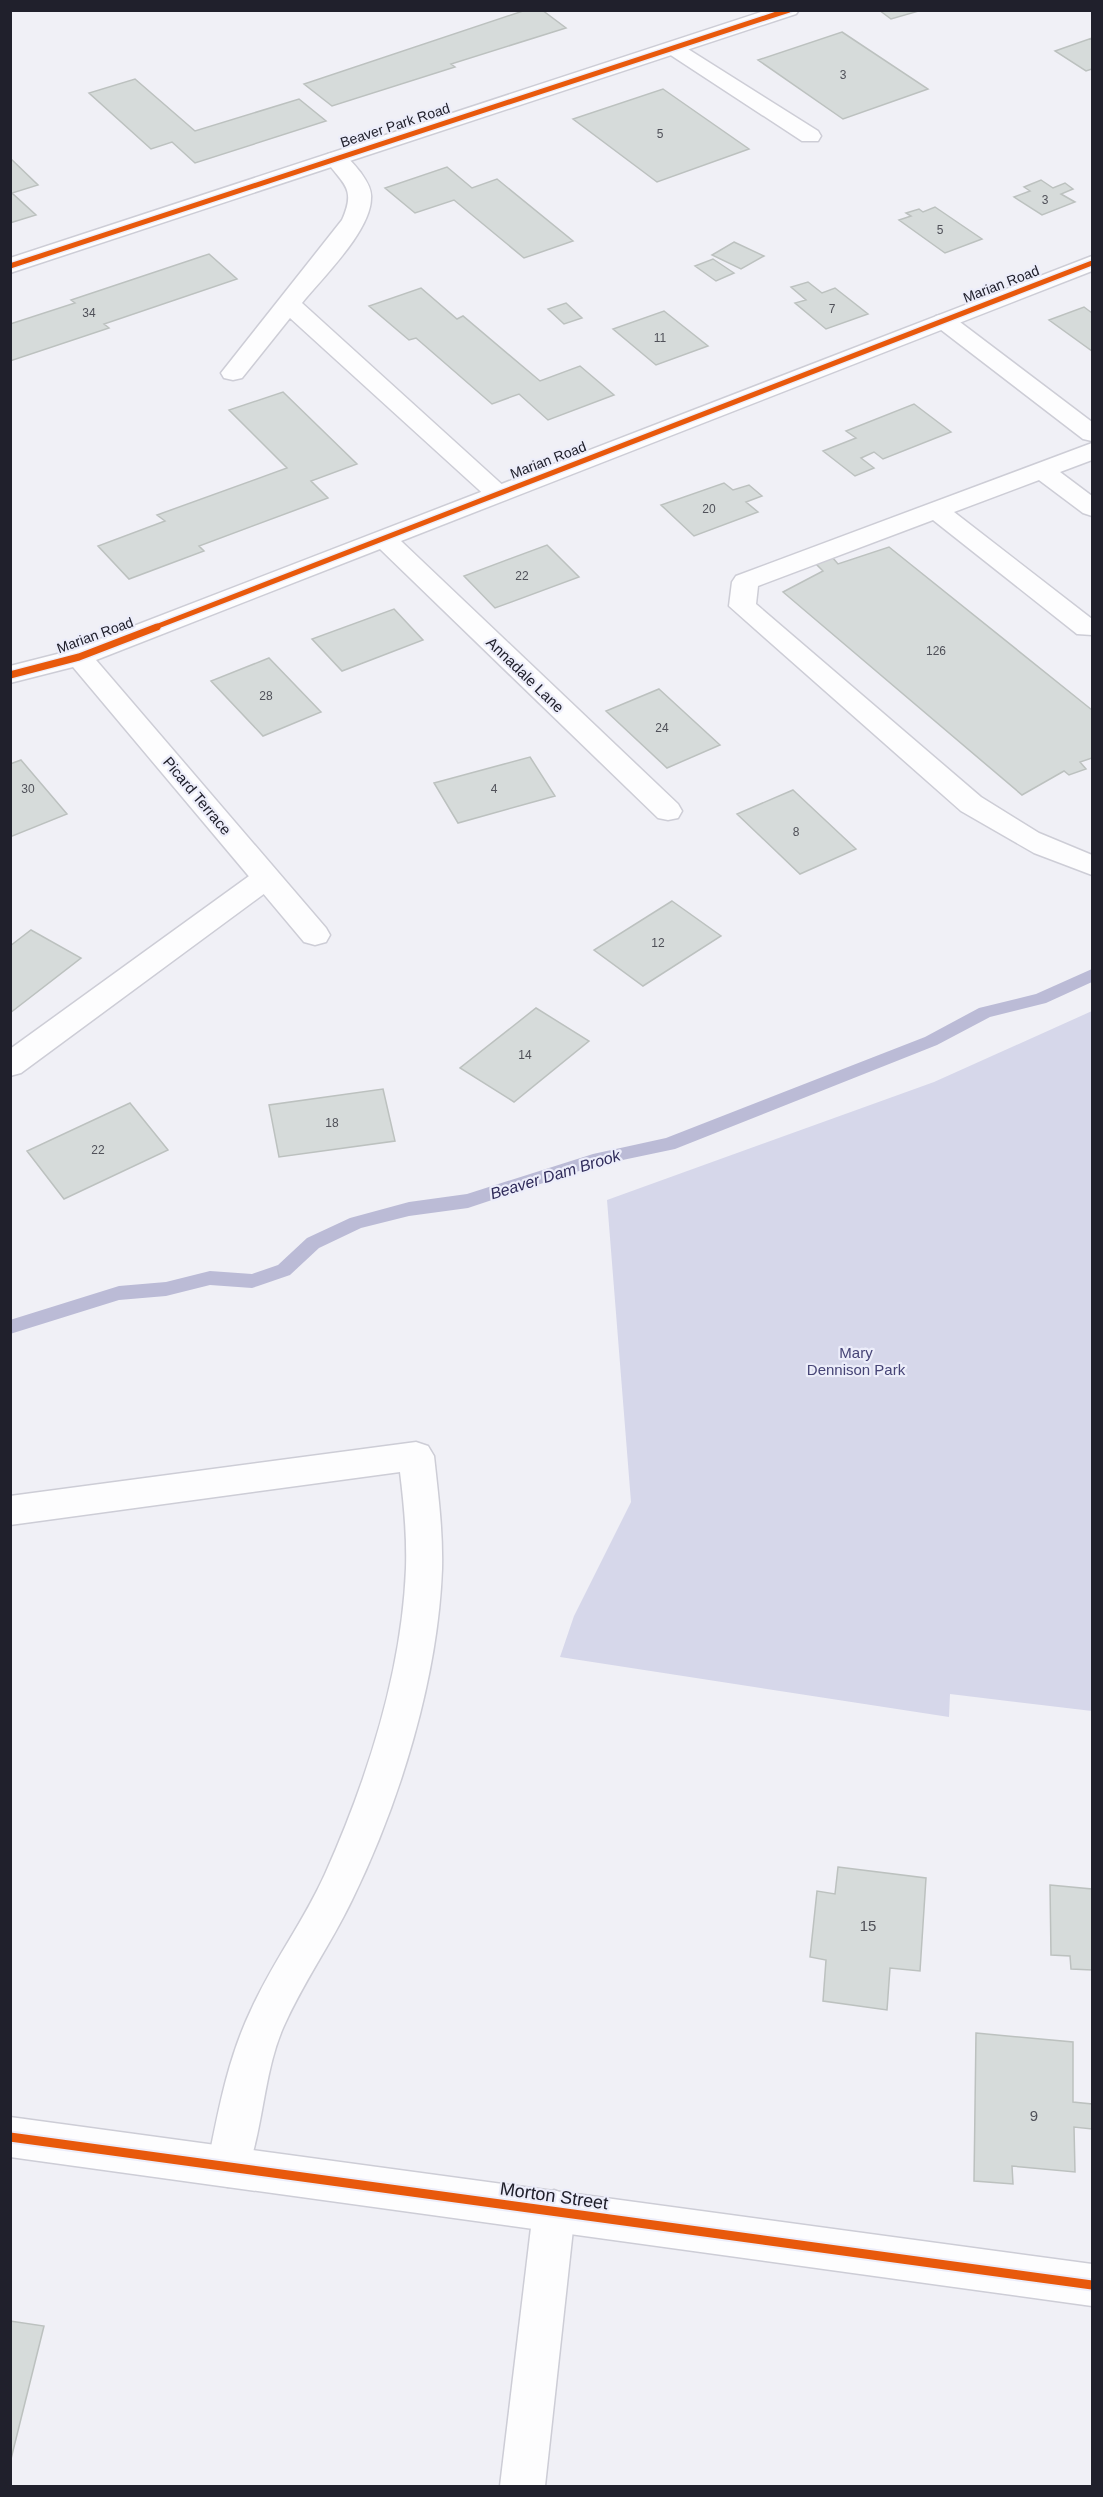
<svg xmlns="http://www.w3.org/2000/svg" width="1103" height="2497" font-family="Helvetica,sans-serif">
  <style>
    .green { fill: #d6d7ea }
    .lines { fill: none; stroke-linecap: round; stroke-linejoin: round }
    .stream { fill: #bbbbd6; fill-rule: evenodd }
    .building { fill: #d6dbda; stroke: #bcc1bf; stroke-width: 1.5 }
    .service-casing { stroke: #cdcdd6; stroke-width: 3 }
    .minor-casing { stroke: #cdcdd6; stroke-width: 3 }
    .service { fill: #fdfdfe; fill-rule: evenodd }
    .minor { fill: #fdfdfe; fill-rule: evenodd }
    .cycleway-far2-casing { stroke: #ecedfa; stroke-width: 8 }
    .cycleway-far1-casing { stroke: #ecedfa; stroke-width: 10 }
    .cycleway-casing { stroke: #ecedfa; stroke-width: 13 }
    .cycleway-far2 { stroke: #e8590c; stroke-width: 5 }
    .cycleway-far1 { stroke: #e8590c; stroke-width: 7 }
    .cycleway { stroke: #e8590c; stroke-width: 9 }
    .labels { text-anchor: middle; stroke-width: 4.5; stroke-linejoin: round; paint-order: stroke }
    .number-label { font-size: 12px; fill: #505159 }
    .far-street-label { font-size: 14px; fill: #20202c; stroke: #ecedfa }
    .street-label { font-size: 15px; fill: #20202c; stroke: #ecedfa }
    .park-label { font-size: 15px; fill: #464476; stroke: #ecedfa }
    .near-number-label { font-size: 15px; fill: #505159 }
    .water-label { font-size: 16px; font-style: italic; fill: #2f2b5a; stroke: #ecedfa }
    .near-street-label { font-size: 18px; fill: #20202c; stroke: #ecedfa }
  </style>
  <rect width="100%" height="100%" fill="#f0f0f6"/>
  <path class="green" d="M1092,1011V1711L950,1694L949,1717L560,1657L574,1616L631,1502L607,1200L934,1082Z"/>
  <g class="lines">
    <path class="stream" d="M1092,969V982L1046,1003L990,1017L937,1045L675,1149L594,1166L468,1208L409,1216L361,1228L319,1248L290,1275L258,1286L252,1288L210,1285L166,1296L119,1300L10,1334V1320L119,1286L166,1282L210,1271L252,1274L278,1265L307,1238L350,1218L409,1202L467,1194L593,1154L666,1138L925,1037L979,1008L1036,994Z"/>
  </g>
  <path class="building" d="M526,10H542L566,28L451,64L455,67L332,106L304,84Z
    M879,10H918L919,11L891,19Z
    M842,32L928,89L843,119L758,60Z
    M1092,38V69L1086,71L1055,51Z
    M135,79L195,131L299,99L326,121L195,163L172,142L151,149L89,93Z
    M663,89L749,149L657,182L573,119Z
    M10,158L38,185L12,193L36,215L10,223Z
    M447,167L472,188L497,179L573,241L524,258L454,200L415,213L385,188Z
    M1041,180L1053,188L1065,183L1073,189L1061,194L1075,202L1042,215L1014,197L1030,191L1024,187Z
    M935,207L982,239L945,253L899,220L911,216L906,213L919,209L923,212Z
    M734,242L764,256L741,269L712,255Z
    M209,254L237,279L104,324L109,328L10,361V324L75,303L71,300Z
    M713,259L734,273L716,281L695,266Z
    M808,282L822,293L835,288L868,314L826,329L795,303L806,300L791,287Z
    M421,288L457,319L463,316L540,381L580,366L614,395L548,420L519,394L492,404L416,338L409,340L369,306Z
    M566,303L582,318L564,324L548,309Z
    M1084,307L1092,313V351L1049,320Z
    M664,311L708,346L656,365L613,329Z
    M283,392L357,464L311,481L328,498L199,546L204,551L129,579L98,546L165,521L157,515L287,468L229,410Z
    M914,404L951,432L883,459L874,452L861,458L874,468L855,476L823,451L856,438L846,431Z
    M724,483L733,490L749,485L762,496L746,502L758,512L694,536L661,505Z
    M547,545L579,577L495,608L464,576Z
    M889,547L1092,710V758L1080,762L1086,769L1069,775L1064,771L1022,795L783,592L823,571L815,563L832,557L838,564Z
    M394,609L423,640L342,671L312,639Z
    M269,658L321,712L263,736L211,681Z
    M659,689L720,745L667,768L606,711Z
    M530,757L555,796L458,823L434,783Z
    M21,760L67,814L10,837V764Z
    M793,790L856,849L800,874L737,814Z
    M672,901L721,936L643,986L594,950Z
    M31,930L81,958L10,1013V946Z
    M536,1008L589,1041L514,1102L460,1068Z
    M383,1089L395,1141L279,1157L269,1105Z
    M130,1103L168,1150L64,1199L27,1151Z
    M838,1867L926,1878L920,1971L890,1968L887,2010L823,2001L826,1960L810,1957L817,1891L835,1894Z
    M1050,1885L1092,1889V1970L1071,1969L1070,1956L1051,1955Z
    M976,2033L1073,2042V2102L1092,2104V2129L1074,2127L1075,2172L1012,2166L1013,2184L974,2181Z
    M10,2321L44,2326L10,2463Z"/>
  <g class="lines">
    <g class="service-casing">
      <path id="service" d="M673,42L680,44L818,131L821,136L818,141H802L666,52L662,48L666,44Z
        M336,152C347,155 354,164 361,173C366,180 372,189 371,198C371,231 322,278 302,303L507,489L511,494L507,499L498,502L489,499L290,318L242,378L233,380L224,378L221,373L342,220C357,187 342,184 325,159L328,154Z
        M944,314L952,316L1092,422V441L1083,439L936,326L932,321L936,316Z
        M1092,443V460L1060,472L1092,496V516L1083,513L1039,480L954,512L1092,619V635L1077,634L933,520L758,586L756,604L981,797L1039,833L1092,855V875L1034,853L961,811L729,606L732,582L736,576Z
        M266,868L276,871L281,878L276,885L21,1073L10,1076V1049L256,871Z
        M416,1442L428,1446L434,1456C438,1493 443,1531 442,1569C438,1678 400,1802 352,1900C331,1944 302,1984 283,2028C262,2077 264,2133 243,2181L228,2187L213,2181L207,2167C218,2113 227,2060 251,2010C272,1963 304,1921 325,1874C367,1780 402,1672 406,1568C407,1536 404,1504 400,1472L10,1525V1496Z
        M554,2190L569,2196L575,2211L545,2486H500L533,2211L539,2196Z"/>
    </g>
    <g class="minor-casing">
      <path id="minor" d="M767,10H799L796,14L10,273V258Z
        M1092,256V271L401,541L678,804L682,811L678,818L668,820L658,818L380,549L96,660L326,928L330,935L326,942L315,945L304,942L73,667L10,683V666L69,651Z
        M10,2117L1092,2264V2306L10,2157Z"/>
    </g>
    <use href="#service" class="service"/>
    <use href="#minor" class="minor"/>
    <g class="cycleway-far2-casing">
      <path id="cycleway-far2" d="M10,266L789,10
        M153,628L1092,263"/>
    </g>
    <g class="cycleway-far1-casing">
      <path id="cycleway-far1" d="M10,675L79,657L157,627"/>
    </g>
    <g class="cycleway-casing">
      <path id="cycleway" d="M10,2137L1092,2285"/>
    </g>
    <use href="#cycleway-far2" class="cycleway-far2"/>
    <use href="#cycleway-far1" class="cycleway-far1"/>
    <use href="#cycleway" class="cycleway"/>
  </g>
  <g class="labels">
    <g class="number-label">
      <text x="843" y="79">3</text>
      <text x="660" y="138">5</text>
      <text x="1045" y="204">3</text>
      <text x="940" y="234">5</text>
      <text x="832" y="313">7</text>
      <text x="89" y="317">34</text>
      <text x="660" y="342">11</text>
      <text x="709" y="513">20</text>
      <text x="522" y="580">22</text>
      <text x="936" y="655">126</text>
      <text x="266" y="700">28</text>
      <text x="662" y="732">24</text>
      <text x="28" y="793">30</text>
      <text x="494" y="793">4</text>
      <text x="796" y="836">8</text>
      <text x="658" y="947">12</text>
      <text x="525" y="1059">14</text>
      <text x="332" y="1127">18</text>
      <text x="98" y="1154">22</text>
    </g>
    <g class="far-street-label">
      <text transform="translate(395 125) rotate(-18)" y="5">Beaver Park Road</text>
      <text transform="translate(1001 284) rotate(-21)" y="5">Marian Road</text>
      <text transform="translate(548 460) rotate(-21)" y="5">Marian Road</text>
      <text transform="translate(95 635) rotate(-20)" y="5">Marian Road</text>
    </g>
    <g class="street-label">
      <text transform="translate(525 675) rotate(44)" y="5">Annadale Lane</text>
      <text transform="translate(197 796) rotate(50)" y="5">Picard Terrace</text>
    </g>
    <g class="park-label">
      <text x="856" y="1358">Mary<tspan x="856" dy="17">Dennison Park</tspan></text>
    </g>
    <g class="near-number-label">
      <text x="868" y="1931">15</text>
      <text x="1034" y="2121">9</text>
    </g>
    <g class="water-label">
      <text transform="translate(555 1174) rotate(-17)" y="6">Beaver Dam Brook</text>
    </g>
    <g class="near-street-label">
      <text transform="translate(554 2196) rotate(8)" y="6">Morton Street</text>
    </g>
  </g>
  <rect width="1103" height="2497" fill="none" stroke="#20202c" stroke-width="24"/>
</svg>
